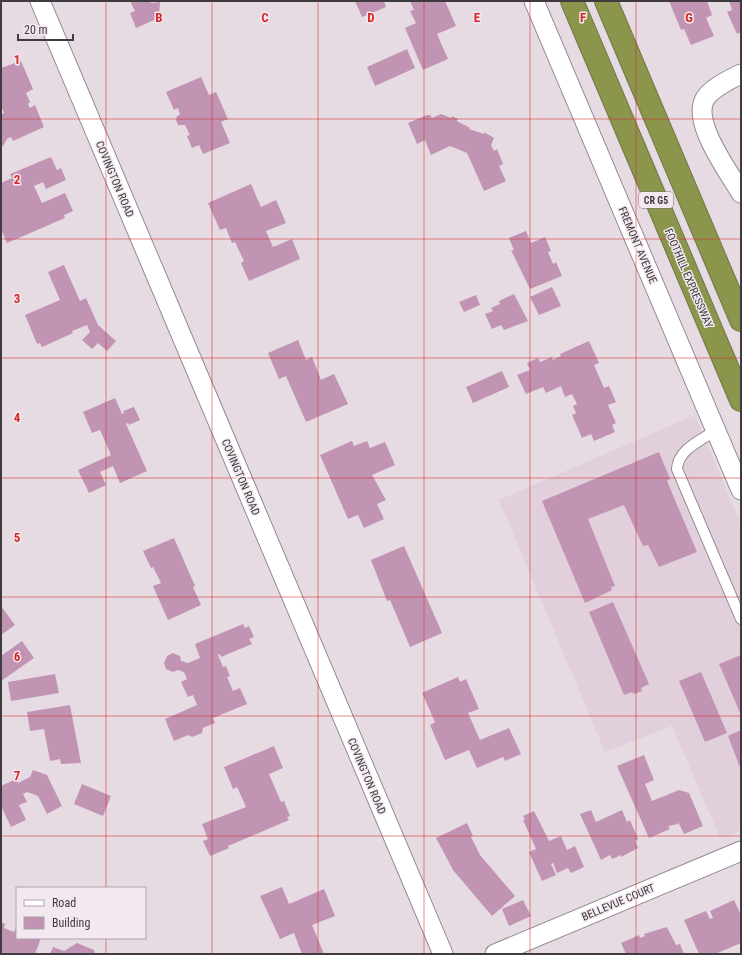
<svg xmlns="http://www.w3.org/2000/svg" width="742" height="955" font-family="'Roboto Condensed',sans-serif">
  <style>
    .built { fill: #e1cfdc }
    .building { fill: #c194b4 }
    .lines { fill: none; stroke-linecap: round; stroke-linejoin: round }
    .lane-casing { stroke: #948991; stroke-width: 12 }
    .street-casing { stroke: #948991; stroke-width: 21 }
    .highway-casing { stroke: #717647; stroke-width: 24 }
    .lane { stroke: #fff; stroke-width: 10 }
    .street { stroke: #fff; stroke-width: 19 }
    .highway { stroke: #8c954c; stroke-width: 22 }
    .grid { fill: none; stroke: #d62828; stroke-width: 1; stroke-opacity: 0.55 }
    .labels { text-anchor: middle; stroke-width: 3; stroke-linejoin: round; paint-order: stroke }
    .shield { fill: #f4e8f0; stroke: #766f74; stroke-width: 1 }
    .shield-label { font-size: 10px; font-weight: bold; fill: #403b3f }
    .street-label { font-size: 11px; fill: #403b3f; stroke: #f4e8f0 }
    .grid-label { font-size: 13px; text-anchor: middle; font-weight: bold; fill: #d62828; stroke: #f4e8f0; stroke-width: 3; stroke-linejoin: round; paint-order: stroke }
  </style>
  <rect width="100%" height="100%" fill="#e7dbe3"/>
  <path class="built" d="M695,415L741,525V831L720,838L672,726L605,752L499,500Z"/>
  <path class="building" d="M130,1H150L151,3L160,2L159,18L136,28L130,13L135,11Z
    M355,1H384L386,7L362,17Z
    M410,1H445L456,26L437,34L448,59L423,70L405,28L416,23L410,11L414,10Z
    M669,1H707L712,15L706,18L714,36L691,45L684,29L681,30Z
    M729,1H741V32L737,34L727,12L732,10Z
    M407,49L415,68L375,86L367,67Z
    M21,61L33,89L26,93L30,102L28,104L30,108L35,105L44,127L13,141L11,137L7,139L3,146H1V115L4,113L1,106V68Z
    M201,77L209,95L216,92L228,119L221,122L230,143L203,154L199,145L192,148L187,136L190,135L185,125H178L176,120L177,116L180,115L178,108L174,110L166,92Z
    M441,114L451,118L452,116L458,119L457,121L470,128L469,129L484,134V132L494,138L491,145L494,151L497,149L503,164L499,166L506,181L484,191L467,153L450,146L431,155L425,140L417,144L408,123L427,115H430L432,118Z
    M51,157L57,170L61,168L66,180L46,189L43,182L34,186L42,203L65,193L73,211L64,215L65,218L7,243L1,229V183L12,178L10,174Z
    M251,184L261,207L276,200L286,223L266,231L273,247L292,239L300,259L249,281L241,263L244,261L235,242L232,243L226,228L220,230L208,203Z
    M526,231L531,243L545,237L551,251L548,252L553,264L556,262L562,276L530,289L511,250H514L509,238Z
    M64,265L80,301L86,298L98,325L116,341L107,351L98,343L92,349L82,340L90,332L87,325L72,331L73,333L42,347L40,343L37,344L25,315L60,300L48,272Z
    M552,287L561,306L539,315L530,297Z
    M514,294L528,321L504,330L501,325L492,329L485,314L493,311L491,308L500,304L499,301Z
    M476,295L480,305L464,312L459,302Z
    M298,340L306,360L312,357L321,380L334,374L348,404L306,422L286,376L279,379L268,353Z
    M589,341L599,363L594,365L604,388L609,386L616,402L608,405L616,423L612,425L615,432L594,441L591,434L582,438L572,415L576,413L573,406L577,404L572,394L565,397L561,386L546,393L543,387L526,394L517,375L530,370L527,363L538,358L540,362L552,357L553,360L561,356L560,354Z
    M502,371L509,387L473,403L466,387Z
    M115,398L122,414L124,413L123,411L134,407L140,420L129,425L128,423L126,424L147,471L120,483L113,466L100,472L106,485L89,493L78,470L111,455L100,430L92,433L83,412Z
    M352,441L354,446L367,441L370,448L385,442L395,465L372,475L386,500L377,504L384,519L364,528L358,515L348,519L320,455Z
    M659,452L670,479L667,481L697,552L659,567L648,545L643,546L624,505L588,519L615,586L611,587L612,590L585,603L542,501Z
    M174,538L195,586L193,587L201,605L168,620L153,586L161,583L153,567L151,568L143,551Z
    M404,546L442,633L410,647L390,600L387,601L371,560Z
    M613,602L649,684L641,688L642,691L634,694L632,692L624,695L589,612Z
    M1,606L15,625L1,635Z
    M243,624L245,628L249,626L254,637L249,639L252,644L221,657L220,654L218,655L223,667L226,666L230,676L227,677L233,691L240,688L247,704L213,718L215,723L203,728L202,733L192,737L188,735L174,741L165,719L197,705L193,695L188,697L181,682L187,679L184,672L178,670L173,672L166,669L164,663L167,656L173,653L180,656L181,661L188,663L200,658L195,644Z
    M22,641L34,658L1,681V656Z
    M741,655V715L719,664Z
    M701,672L727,733L705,742L679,681Z
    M55,674L59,693L11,701L8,682Z
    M458,677L460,682L466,679L479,709L468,713L480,740L509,728L521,754L505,761L503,757L477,768L469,750L445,760L430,725L435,722L422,693Z
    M70,705L81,763L61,764L60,759L50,761L44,729L30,731L27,712Z
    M741,730V770L728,736Z
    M274,746L283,768L269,774L281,802L284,801L290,816L287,817L289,820L228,846L229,848L210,856L203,841L208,839L202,824L246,807L237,787L233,789L224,767Z
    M644,755L654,780L645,784L652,801L679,790L689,793L703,826L684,834L678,822V824L668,826L670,829L649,838L617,766Z
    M33,770L47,775L62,806L47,814L38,796L27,792L23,794L27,802L19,805L26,820L11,827L1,806V786L16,779L18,783L30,777Z
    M82,784L111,796L103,816L74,804Z
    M591,810L596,822L622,810L627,822L630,820L638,839L635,841L638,848L621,857V855L612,859L610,855L601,860L580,814Z
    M534,811L549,841L561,836L567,850L575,846L584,867L571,873L568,868L557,873L553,863L551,864L556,875L542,881L529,852L536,849L523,820L525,819L523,816Z
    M467,823L473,836L471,837L480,855L515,896L492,916L453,870L436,838Z
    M282,887L289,904L324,889L335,916L312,925L324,954H302L294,933L280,939L260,896Z
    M523,900L531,916L509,926L502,909Z
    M734,900L741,915V943L715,954H699L684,920L706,911L710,919L713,918L710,911Z
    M1,922L5,924L4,928L14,932L17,926V938H41L35,954H1Z
    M667,927L676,945L680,944L684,954H626L621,943L639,935L640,938L645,936L644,934Z
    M77,943L94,950L95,954H50L53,947L64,951Z"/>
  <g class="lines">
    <g class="lane-casing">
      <path id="lane" d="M716,430C702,440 678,449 677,469L741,619"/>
    </g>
    <g class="street-casing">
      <path id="street" d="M40,1L443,954
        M534,1L741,490
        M741,74C732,78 713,88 707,96C688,118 729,172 741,193
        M495,954L741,851"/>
    </g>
    <g class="highway-casing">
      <path id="highway" d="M572,1L741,400
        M606,1L741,320"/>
    </g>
    <use href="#lane" class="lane"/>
    <use href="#street" class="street"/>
    <use href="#highway" class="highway"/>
  </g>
  <path class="grid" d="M106,1V888M212,1V954M318,1V954M424,1V954M530,1V954M636,1V954M1,119H741M1,239H741M1,358H741M1,478H741M1,597H741M1,716H741M1,836H741M106,938V954"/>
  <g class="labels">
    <rect class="shield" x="639" y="192" width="34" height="16" rx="3"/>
    <g class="shield-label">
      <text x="656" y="204">CR G5</text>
    </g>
    <g class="street-label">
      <text transform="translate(115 179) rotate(67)" y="4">COVINGTON ROAD</text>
      <text transform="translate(638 245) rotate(67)" y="4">FREMONT AVENUE</text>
      <text transform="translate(689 278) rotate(67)" y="4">FOOTHILL EXPRESSWAY</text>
      <text transform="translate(241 477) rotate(67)" y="4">COVINGTON ROAD</text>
      <text transform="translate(367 776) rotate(67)" y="4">COVINGTON ROAD</text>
      <text transform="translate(618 902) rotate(-23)" y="4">BELLEVUE COURT</text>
    </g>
  </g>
  <g class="grid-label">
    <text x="159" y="22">B</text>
    <text x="265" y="22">C</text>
    <text x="371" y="22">D</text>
    <text x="477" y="22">E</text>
    <text x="583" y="22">F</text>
    <text x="689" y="22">G</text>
    <text x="17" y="64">1</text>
    <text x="17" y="184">2</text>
    <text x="17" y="303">3</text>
    <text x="17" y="422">4</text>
    <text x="17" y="542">5</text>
    <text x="17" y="661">6</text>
    <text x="17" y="780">7</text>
  </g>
  <rect width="742" height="955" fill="none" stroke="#403b3f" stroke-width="4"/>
  <rect x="16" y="887" width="130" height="52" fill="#f4e8f0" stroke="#aca3a9"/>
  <rect x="24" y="900" width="20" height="6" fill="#ffffff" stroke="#aca3a9"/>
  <text x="52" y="907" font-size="12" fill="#403b3f">Road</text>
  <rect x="24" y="917" width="20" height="12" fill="#c194b4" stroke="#aca3a9"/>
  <text x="52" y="927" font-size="12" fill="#403b3f">Building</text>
  <path d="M18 34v6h55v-6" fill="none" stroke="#403b3f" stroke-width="2"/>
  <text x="24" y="34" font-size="12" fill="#403b3f" stroke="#f4e8f0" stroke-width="3" paint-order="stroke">20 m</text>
</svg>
